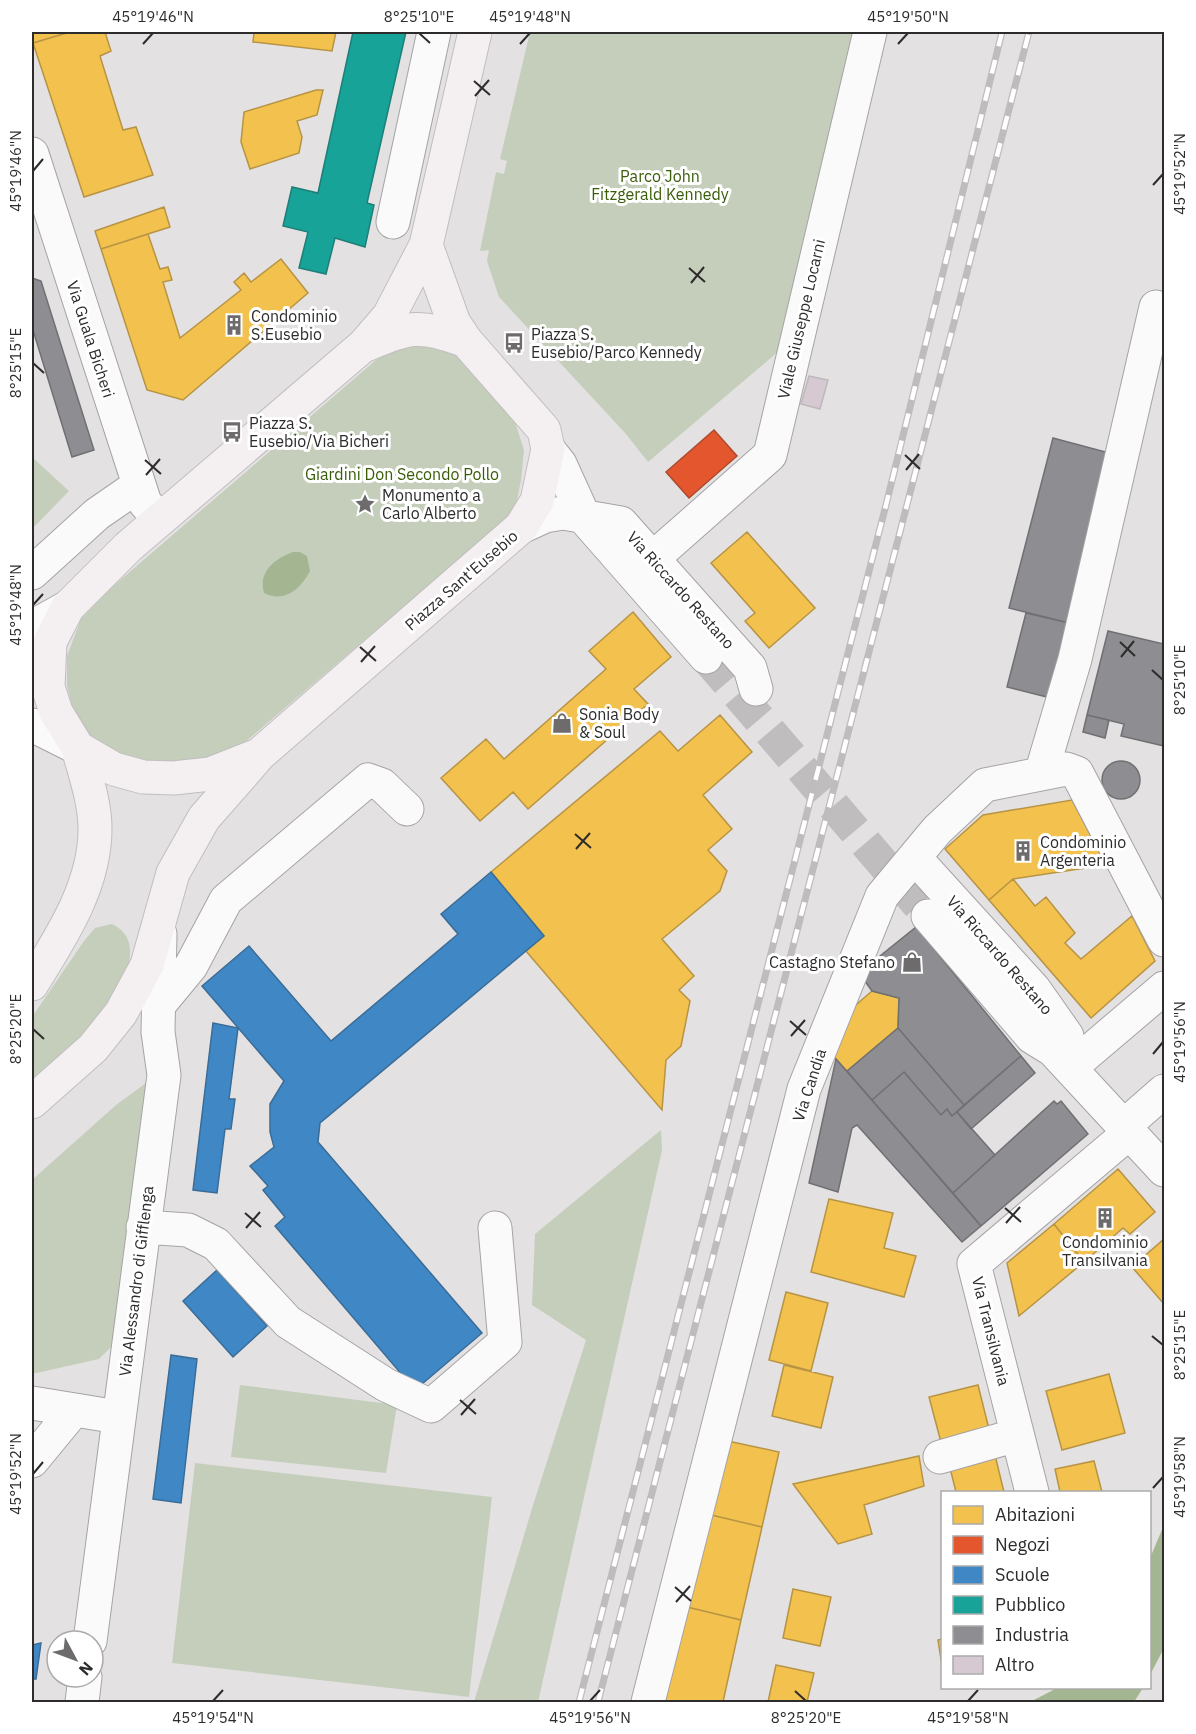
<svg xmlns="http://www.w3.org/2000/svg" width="1196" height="1734" font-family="'IBM Plex Sans',sans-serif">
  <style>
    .green { fill: #c4ceba }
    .water { fill: #a3b691 }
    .homes { fill: #f2c14e; stroke: #b79444; stroke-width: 1.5 }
    .shops { fill: #e4572e; stroke: #ad4a2d; stroke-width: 1.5 }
    .schools { fill: #3f88c5; stroke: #3a6c97; stroke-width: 1.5 }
    .public { fill: #17a398; stroke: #1e7f78; stroke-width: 1.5 }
    .industry { fill: #8d8d92; stroke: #707073; stroke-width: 1.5 }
    .building { fill: #d6c9d1; stroke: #bbb9ba; stroke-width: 1.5 }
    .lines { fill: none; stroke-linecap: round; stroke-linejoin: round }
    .minor-tunnel { stroke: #bfbdbe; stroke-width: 33; stroke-dasharray: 33 16; stroke-linecap: butt }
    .minor-casing { stroke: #a6a3a5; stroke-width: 35 }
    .major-casing { stroke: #c0bebf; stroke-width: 35 }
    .minor { stroke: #fbfafb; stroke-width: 33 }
    .major { stroke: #f4eff1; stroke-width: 33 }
    .rail-casing { stroke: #bebcbe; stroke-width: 7 }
    .rail { stroke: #fff; stroke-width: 4.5; stroke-dasharray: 14; stroke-linecap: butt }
    .ticks { fill: none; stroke: #2d2b2c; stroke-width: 2 }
    .labels { text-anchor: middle; stroke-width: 6; stroke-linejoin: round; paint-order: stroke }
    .park-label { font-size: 16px; fill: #395c09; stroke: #fff }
    .poi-label { font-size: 16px; fill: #2d2b2c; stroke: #fff; text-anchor: start }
    .street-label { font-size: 16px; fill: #2d2b2c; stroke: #fff }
    .neatline { fill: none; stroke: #2d2b2c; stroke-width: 2 }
    .ticks-label { font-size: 15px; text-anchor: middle; fill: #2d2b2c }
  </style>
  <rect width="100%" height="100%" fill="#e4e1e3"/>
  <path class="green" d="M530,32H855L779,351L648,462L626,434L499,297L487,261L489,250L480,251L496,172L504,174L507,161L500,159Z
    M421,342L459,355L514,419L524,450L521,480L516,505L501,523L243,744L174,775L94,744L75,718L67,686V656L81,619L111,588L376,360L393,348Z
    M32,457L69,491L32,529Z
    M112,924C159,946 102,1018 81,1041C67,1057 48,1070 32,1084V1017L84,941L95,928Z
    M150,1080L114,1344L99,1359L32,1374V1180L116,1105Z
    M661,1130L662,1150L538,1702H474L534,1502L586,1340L532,1305L535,1234Z
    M240,1385L397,1405L386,1473L231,1457Z
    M195,1463L492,1497L469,1697L172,1663Z"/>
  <path class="water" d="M293,552H300L307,556L310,571C300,590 284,603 264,593C258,572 274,559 293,552Z
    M1164,1525V1648L1150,1675V1558Z
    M1057,1688H1143L1134,1702H1030Z"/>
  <path class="homes" d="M32,32H70L33,43Z
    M70,32H105L111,51L100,56L123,130L136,127L153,175L84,197L33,43Z
    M254,32H336L332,51L253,42Z
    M316,90H323L317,115L297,121L302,137L299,153L250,169L241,142L244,112Z
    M164,207L170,227L101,249L95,231Z
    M148,234L160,269L168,267L172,280L163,282L180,338L241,290L234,282L244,273L251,282L281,259L308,293L183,400L147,390L101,249Z
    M747,532L815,608L769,648L745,621L755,613L711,563Z
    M633,612L671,657L634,689L648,704L528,809L513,792L480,821L441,778L486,739L504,759L606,669L589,651Z
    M720,715L752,752L703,795L732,829L708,850L727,871L720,891L662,939L694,976L679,990L690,1001L681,1046L666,1060L662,1110L526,951L544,936L491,872L660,731L678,751Z
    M1072,800L1106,865L1013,879L989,900L945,849L983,815Z
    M1013,879L1035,906L1046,897L1075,933L1065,943L1081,959L1132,916L1155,961L1091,1018L989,900Z
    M872,991L899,998L898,1028L847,1071L828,1050L842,1017Z
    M1118,1169L1155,1212L1130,1234L1123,1228L1084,1262L1054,1224Z
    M829,1199L893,1213L884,1248L916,1256L904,1297L811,1272Z
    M1054,1224L1084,1262L1019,1316L1007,1263Z
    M1164,1239V1304L1132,1267Z
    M786,1292L828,1303L811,1371L769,1360Z
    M784,1365L833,1377L821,1428L772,1416Z
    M1109,1374L1125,1433L1062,1450L1046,1391Z
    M978,1385L990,1433L942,1446L929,1397Z
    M723,1440L779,1452L762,1527L707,1514Z
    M994,1451L1004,1492H956L949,1464Z
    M919,1456L924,1486L864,1505L872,1534L838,1544L793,1484Z
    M1094,1461L1102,1492H1060L1055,1469Z
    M707,1514L762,1527L741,1620L687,1607Z
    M793,1589L831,1597L820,1646L783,1638Z
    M687,1607L741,1620L723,1702H665Z
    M942,1639V1666L938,1640Z
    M776,1665L814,1673L807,1702H768Z"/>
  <path class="shops" d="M714,430L737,456L689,498L666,472Z"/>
  <path class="schools" d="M491,872L544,936L320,1123L318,1142L482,1333L415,1390L275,1226L285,1217L263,1190L268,1186L250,1166L274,1147L270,1132V1104L284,1081L202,986L249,946L331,1041L458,934L441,914Z
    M213,1023L238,1028L229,1099H235L231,1129H225L217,1193L193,1190Z
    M217,1270L267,1326L233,1357L183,1301Z
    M171,1355L197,1359L181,1503L153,1499Z
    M41,1643L36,1679H32V1645Z"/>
  <path class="public" d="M353,32H406L367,203L374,205L365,247L335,238L326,274L299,268L308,232L283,226L292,187L318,193Z"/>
  <path class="industry" d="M32,278L41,281L94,450L72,457L32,327Z
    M1053,438L1113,454L1069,623L1009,608Z
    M1026,613L1069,623L1051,698L1007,687Z
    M1108,631L1164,644V746L1121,736L1124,724L1087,715Z
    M1087,715L1109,720L1105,738L1083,732Z
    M1102 780a19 19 0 1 1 38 0a19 19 0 1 1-38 0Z
    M916,927L1021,1056L964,1105L898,1028L899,998L872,991L859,973Z
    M898,1028L964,1105L952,1116L947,1109L941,1115L904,1072L872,1100L847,1071Z
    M1021,1056L1035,1073L971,1129L957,1112Z
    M836,1059L981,1226L962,1242L857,1125L852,1128L838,1192L809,1183Z
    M904,1072L941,1115L947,1109L952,1116L957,1112L995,1155L953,1193L872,1100Z
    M1054,1101L1057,1104L1061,1101L1088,1134L981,1226L953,1193Z"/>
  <path class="building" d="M809,376L828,380L820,409L801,404Z"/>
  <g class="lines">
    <path class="minor-tunnel" d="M706,657L928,916"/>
    <g class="minor-casing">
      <path id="minor" d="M32,154L145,503L160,519
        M393,222L434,32
        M548,449L560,464L585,519L706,657
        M521,527L545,516L563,513L621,523L750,668L756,689
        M652,559L770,455L870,32
        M32,573L97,514L139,485
        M32,627L68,607
        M32,725L78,748
        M1041,774L1075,659L1156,307
        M915,858L1034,989L1067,1036L1062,1059
        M928,916L1032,1037L1053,1050L1164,1170
        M158,1006L191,966L226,900L368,780L382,785L407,809
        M1070,1068L1164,988
        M1124,1126L1164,1091
        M143,1227L188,1230L216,1244L288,1322L386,1385L431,1406L505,1342L495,1228
        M32,1403L118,1417
        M940,1457L1017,1435
        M32,1461L74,1410
        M1032,1492L974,1264L1130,1132
        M90,1641L164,1075L158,1032L160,934
        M82,1702L85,1677
        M648,1702L804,1089L882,896L937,830L985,785L1066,769L1077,773L1164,940"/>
    </g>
    <g class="major-casing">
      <path id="major" d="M366,345C412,326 418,324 466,341
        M253,757L210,774L174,778L143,777L114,769L78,748L56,712L48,687L50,642L68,607L128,547L364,345L389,316L426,245L475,32
        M32,984C61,937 95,886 95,829C95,802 85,774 78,748
        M32,1102L93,1048L121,1013L147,965L173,873L204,818L260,754L521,527L537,501L548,449L544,430L466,341L454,323L426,245"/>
    </g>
    <use href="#minor" class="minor"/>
    <use href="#major" class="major"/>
    <g class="rail-casing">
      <path id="rail" d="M579,1702L887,501L1002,32
        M598,1702L1029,32"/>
    </g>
    <use href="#rail" class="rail"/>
  </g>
  <path class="ticks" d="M419,33L430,43M143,44L153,33M520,44L530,33M898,44L908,33M474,81L490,95M475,96L489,80M33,171L43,159M1153,185L1163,174M689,268L705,282M691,283L704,267M33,363L44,373M905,455L920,469M145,460L161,474M906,470L919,454M146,475L160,459M33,605L43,594M1120,642L1135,656M360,647L376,661M1121,657L1134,641M361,662L375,646M1152,670L1163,680M575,834L591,848M576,849L590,833M790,1021L806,1035M33,1029L44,1039M791,1036L805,1020M1153,1054L1163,1042M1005,1208L1021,1222M245,1213L261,1227M1006,1223L1020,1207M246,1228L260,1212M1152,1336L1163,1345M460,1400L476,1414M461,1415L475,1399M33,1474L43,1462M1153,1488L1163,1477M675,1587L691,1601M676,1602L690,1586M795,1691L806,1701M213,1701L223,1690M590,1701L600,1690M968,1701L978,1690"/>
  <defs>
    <g id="building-bare" transform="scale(1.62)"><path d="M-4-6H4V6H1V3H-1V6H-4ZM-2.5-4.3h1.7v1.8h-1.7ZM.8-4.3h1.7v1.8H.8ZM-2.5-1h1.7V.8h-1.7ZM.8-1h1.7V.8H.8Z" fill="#6d6b6c" stroke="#fff" stroke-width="2.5" paint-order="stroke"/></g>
    <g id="bus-bare" transform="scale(1.62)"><path d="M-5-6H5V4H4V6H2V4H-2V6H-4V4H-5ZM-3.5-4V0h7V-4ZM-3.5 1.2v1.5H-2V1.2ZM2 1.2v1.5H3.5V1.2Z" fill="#6d6b6c" stroke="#fff" stroke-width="2.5" paint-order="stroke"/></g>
    <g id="sight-bare" transform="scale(1.62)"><path d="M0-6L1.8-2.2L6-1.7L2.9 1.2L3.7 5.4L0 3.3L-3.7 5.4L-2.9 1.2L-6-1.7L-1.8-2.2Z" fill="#6d6b6c" stroke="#fff" stroke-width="2.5" paint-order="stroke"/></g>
    <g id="shop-bare" transform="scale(1.62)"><path d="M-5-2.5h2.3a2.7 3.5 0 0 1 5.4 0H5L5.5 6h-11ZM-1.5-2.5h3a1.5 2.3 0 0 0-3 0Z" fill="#6d6b6c" stroke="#fff" stroke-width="2.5" paint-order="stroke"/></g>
  </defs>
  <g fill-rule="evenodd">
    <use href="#building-bare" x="234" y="325"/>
    <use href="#bus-bare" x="514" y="343"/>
    <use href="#bus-bare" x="232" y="432"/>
    <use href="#sight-bare" x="365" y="504"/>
    <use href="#shop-bare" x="562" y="723"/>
    <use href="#building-bare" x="1023" y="851"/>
    <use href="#shop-bare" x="912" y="962"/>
    <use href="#building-bare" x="1105" y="1218"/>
  </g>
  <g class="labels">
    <g class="park-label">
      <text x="660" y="182">Parco John<tspan x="660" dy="18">Fitzgerald Kennedy</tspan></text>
      <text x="402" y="480">Giardini Don Secondo Pollo</text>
    </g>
    <g class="poi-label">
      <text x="251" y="322">Condominio<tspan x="251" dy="18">S.Eusebio</tspan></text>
      <text x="531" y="340">Piazza S.<tspan x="531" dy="18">Eusebio/Parco Kennedy</tspan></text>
      <text x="249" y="429">Piazza S.<tspan x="249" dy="18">Eusebio/Via Bicheri</tspan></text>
      <text x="382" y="501">Monumento a<tspan x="382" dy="18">Carlo Alberto</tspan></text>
      <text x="579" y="720">Sonia Body<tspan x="579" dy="18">&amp; Soul</tspan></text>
      <text x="1040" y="848">Condominio<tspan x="1040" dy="18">Argenteria</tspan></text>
      <text x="895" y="968" text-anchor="end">Castagno Stefano</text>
      <text x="1105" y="1248" text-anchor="middle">Condominio<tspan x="1105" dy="18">Transilvania</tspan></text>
    </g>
    <g class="street-label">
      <text transform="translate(801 319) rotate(-77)" y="6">Viale Giuseppe Locarni</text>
      <text transform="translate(91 339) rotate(72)" y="6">Via Guala Bicheri</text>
      <text transform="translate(461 580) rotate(-41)" y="6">Piazza Sant'Eusebio</text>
      <text transform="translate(681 590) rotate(48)" y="6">Via Riccardo Restano</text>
      <text transform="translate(1000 955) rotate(49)" y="6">Via Riccardo Restano</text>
      <text transform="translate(809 1085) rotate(-72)" y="6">Via Candia</text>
      <text transform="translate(136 1281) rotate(-83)" y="6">Via Alessandro di Gifflenga</text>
      <text transform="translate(991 1331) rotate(76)" y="6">Via Transilvania</text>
    </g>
  </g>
  <rect width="1196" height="1734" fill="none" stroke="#ffffff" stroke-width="66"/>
  <rect x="941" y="1491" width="210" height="198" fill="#ffffff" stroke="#abaaab" stroke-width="1.5"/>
  <rect x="953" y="1506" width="30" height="18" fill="#f2c14e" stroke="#abaaab" stroke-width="1.5"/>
  <text x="995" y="1521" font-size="18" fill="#2d2b2c">Abitazioni</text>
  <rect x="953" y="1536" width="30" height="18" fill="#e4572e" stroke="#abaaab" stroke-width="1.5"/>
  <text x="995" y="1551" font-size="18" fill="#2d2b2c">Negozi</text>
  <rect x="953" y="1566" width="30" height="18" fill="#3f88c5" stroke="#abaaab" stroke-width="1.5"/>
  <text x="995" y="1581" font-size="18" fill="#2d2b2c">Scuole</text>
  <rect x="953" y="1596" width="30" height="18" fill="#17a398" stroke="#abaaab" stroke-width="1.5"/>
  <text x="995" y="1611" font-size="18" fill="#2d2b2c">Pubblico</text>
  <rect x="953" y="1626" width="30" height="18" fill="#8d8d92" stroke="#abaaab" stroke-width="1.5"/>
  <text x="995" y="1641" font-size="18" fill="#2d2b2c">Industria</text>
  <rect x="953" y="1656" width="30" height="18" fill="#d6c9d1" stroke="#abaaab" stroke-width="1.5"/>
  <text x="995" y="1671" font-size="18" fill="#2d2b2c">Altro</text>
  <g transform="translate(75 1659) rotate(131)"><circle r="28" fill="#ffffff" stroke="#abaaab" stroke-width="1.5"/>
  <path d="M0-4.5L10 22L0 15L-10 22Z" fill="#6d6b6c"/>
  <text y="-9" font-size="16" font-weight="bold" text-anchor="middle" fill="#2d2b2c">N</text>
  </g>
  <rect x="33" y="33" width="1130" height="1668" class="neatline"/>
  <g class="ticks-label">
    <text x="153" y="22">45°19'46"N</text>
    <text x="419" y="22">8°25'10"E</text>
    <text x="530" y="22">45°19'48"N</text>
    <text x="908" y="22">45°19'50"N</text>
    <text transform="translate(16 171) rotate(-90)" y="5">45°19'46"N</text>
    <text transform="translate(1180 174) rotate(-90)" y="5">45°19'52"N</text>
    <text transform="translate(16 363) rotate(-90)" y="5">8°25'15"E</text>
    <text transform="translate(16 605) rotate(-90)" y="5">45°19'48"N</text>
    <text transform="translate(1180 680) rotate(-90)" y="5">8°25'10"E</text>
    <text transform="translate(16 1029) rotate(-90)" y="5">8°25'20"E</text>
    <text transform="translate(1180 1042) rotate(-90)" y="5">45°19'56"N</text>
    <text transform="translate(1180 1345) rotate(-90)" y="5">8°25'15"E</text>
    <text transform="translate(16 1474) rotate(-90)" y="5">45°19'52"N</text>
    <text transform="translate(1180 1477) rotate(-90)" y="5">45°19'58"N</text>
    <text x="213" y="1723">45°19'54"N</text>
    <text x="590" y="1723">45°19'56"N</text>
    <text x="806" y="1723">8°25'20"E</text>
    <text x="968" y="1723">45°19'58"N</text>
  </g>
</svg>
